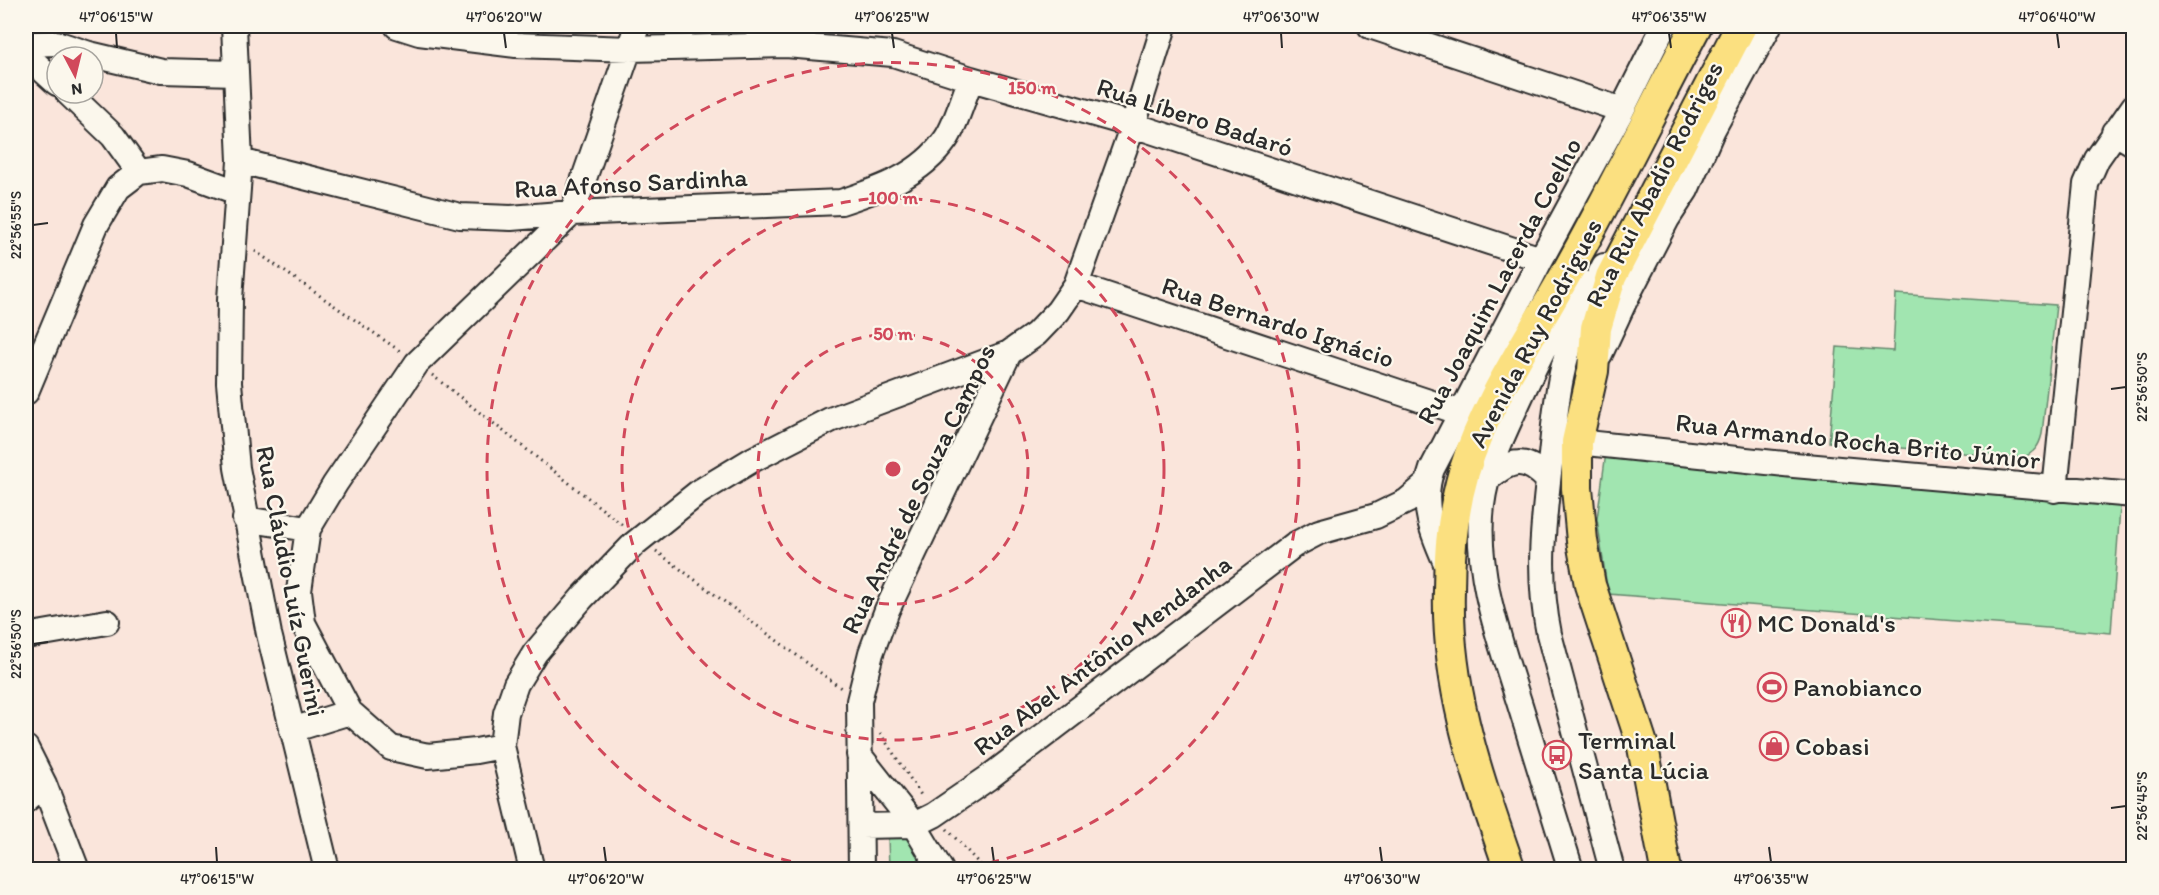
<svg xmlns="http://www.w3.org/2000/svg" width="2159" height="895" font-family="Itim,sans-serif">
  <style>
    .park { fill: #a1e5b0; stroke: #66886e; stroke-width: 1.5 }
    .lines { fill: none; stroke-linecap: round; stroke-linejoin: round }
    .minor-casing { stroke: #2b2b2b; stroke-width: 28 }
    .major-casing { stroke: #2b2b2b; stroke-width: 34 }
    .path { stroke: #2b2b2b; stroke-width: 3; stroke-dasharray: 1.5 4.5; stroke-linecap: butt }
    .minor { stroke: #fbf7ec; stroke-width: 24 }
    .major { stroke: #fbe080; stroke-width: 30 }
    .ticks { fill: none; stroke: #2b2b2b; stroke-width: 2 }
    .ring { fill: none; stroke: #d1495b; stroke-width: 3; stroke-dasharray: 10 8 }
    .labels { text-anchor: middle; stroke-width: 4.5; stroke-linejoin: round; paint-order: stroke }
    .street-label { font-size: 26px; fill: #2b2b2b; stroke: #fbf7ec }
    .poi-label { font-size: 26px; fill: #2b2b2b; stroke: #fbf7ec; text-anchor: start }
    .centre { fill: #d1495b; stroke: #fbf7ec; stroke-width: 3 }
    .ring-label { font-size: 18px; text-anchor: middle; font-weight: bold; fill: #d1495b; stroke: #fbf7ec; stroke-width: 4.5; stroke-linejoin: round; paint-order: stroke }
    .neatline { fill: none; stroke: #2b2b2b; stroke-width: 2 }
    .ticks-label { font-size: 15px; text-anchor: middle; fill: #2b2b2b }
  </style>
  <rect width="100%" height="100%" fill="#fae5db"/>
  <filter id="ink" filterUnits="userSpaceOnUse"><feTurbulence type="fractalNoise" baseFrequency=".0167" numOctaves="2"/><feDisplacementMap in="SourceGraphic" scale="12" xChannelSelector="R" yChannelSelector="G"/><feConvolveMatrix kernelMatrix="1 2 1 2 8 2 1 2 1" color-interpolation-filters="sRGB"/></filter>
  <g filter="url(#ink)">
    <path class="park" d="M1896,294L2056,305L2042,434C2039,447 2034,452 2023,458L1829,442L1837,347L1893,351Z
      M1607,445L2121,494L2111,633L1608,594L1597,519Z
      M914,835L936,869H889L888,836Z"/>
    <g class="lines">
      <g class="minor-casing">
        <path id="minor" d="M234,26L240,161L230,299L229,383L237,468L269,634L327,870
          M397,26L419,33L516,45L630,49L786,45L893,54L971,79L1133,125L1541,259
          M1370,26L1622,110
          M26,44L56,43L89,54L161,71L236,73
          M26,55L57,83
          M68,93L113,136L139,172
          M2114,132L2134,144
          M240,161L460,216L511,218L572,213L841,202C881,189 921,175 946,139C956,125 964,95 971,79
          M1604,266C1587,299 1571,333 1563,369C1556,397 1554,427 1551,455C1544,518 1536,571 1549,634L1612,870
          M1076,285L1462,413
          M1600,354L1626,298L1667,219L1686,190L1713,129L1769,26
          M26,392L96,225L118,188L139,172L162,169L188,174L237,192
          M1577,442L1794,465L2134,495
          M1487,480C1511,458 1526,457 1548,480
          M2055,490L2086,184L2097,159L2134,106
          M245,519L308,529
          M1449,570C1434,537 1419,505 1432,469L1541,259L1622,110L1664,26
          M26,636L107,622
          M292,730L350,712
          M502,746L476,751L428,756L391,748L350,712L303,623L299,591L308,529L335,484L417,363L572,213L637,26
          M26,748L44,784L77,870
          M859,755L914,825L941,870
          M26,800L44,784
          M861,826L914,825L934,815L988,778L1294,545L1319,532L1376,516L1407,501L1427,484
          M532,870L502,746L506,713L516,684L535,653L582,598L634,544L699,492L752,460L830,420L1009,353
          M861,870L859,701L871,653L887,610L1009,353L1036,334L1058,311L1076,285L1133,125L1164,26
          M1571,870C1554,815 1537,760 1520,705C1500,641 1474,572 1482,505C1486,472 1500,441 1514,411C1534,366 1556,323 1578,280"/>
      </g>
      <g class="major-casing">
        <path id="major" d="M1510,870C1478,776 1446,691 1449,590C1449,551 1453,510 1464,472C1486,400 1535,331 1571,265C1615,186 1654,105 1696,26
          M1666,870L1643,747L1590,585L1582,541L1577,488V442L1593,371L1596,328L1611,277L1741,26"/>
      </g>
      <path class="path" d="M255,251L400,351
        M432,375L625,527
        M656,551L841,688
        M880,733L923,798
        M947,829L985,870"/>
      <use href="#minor" class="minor"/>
      <use href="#major" class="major"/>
    </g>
  </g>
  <path class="ticks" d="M116,33L117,48M504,33L506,48M892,33L894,48M1281,33L1282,48M1669,33L1671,48M2057,33L2059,48M33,225L48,223M2111,389L2126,387M33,644L48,642M2111,808L2126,806M216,847L217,862M604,847L606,862M992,847L994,862M1380,847L1382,862M1769,847L1771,862"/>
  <g class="ring">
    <circle cx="893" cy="469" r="135"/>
    <circle cx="893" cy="469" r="271"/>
    <path d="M826 869A406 406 0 1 1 960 869"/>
  </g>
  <defs>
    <g id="restaurant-ring" transform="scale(1.5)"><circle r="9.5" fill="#fbf7ec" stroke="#d1495b" stroke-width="1.5"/><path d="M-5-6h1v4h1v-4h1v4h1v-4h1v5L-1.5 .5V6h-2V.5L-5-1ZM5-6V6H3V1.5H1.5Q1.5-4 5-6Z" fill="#d1495b"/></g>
    <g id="stadium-ring" transform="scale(1.5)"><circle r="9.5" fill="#fbf7ec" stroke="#d1495b" stroke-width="1.5"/><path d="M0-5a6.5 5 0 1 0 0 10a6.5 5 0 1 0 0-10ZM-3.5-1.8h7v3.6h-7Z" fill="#d1495b"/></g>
    <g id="shop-ring" transform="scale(1.5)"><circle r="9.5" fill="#fbf7ec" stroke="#d1495b" stroke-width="1.5"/><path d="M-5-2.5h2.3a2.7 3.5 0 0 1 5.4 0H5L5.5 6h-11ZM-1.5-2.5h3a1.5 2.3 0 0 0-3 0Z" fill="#d1495b"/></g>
    <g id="bus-ring" transform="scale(1.5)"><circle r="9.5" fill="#fbf7ec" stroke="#d1495b" stroke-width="1.5"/><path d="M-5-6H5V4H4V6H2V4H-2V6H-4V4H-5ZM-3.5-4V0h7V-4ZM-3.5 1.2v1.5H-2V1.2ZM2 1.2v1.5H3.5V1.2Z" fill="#d1495b"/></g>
  </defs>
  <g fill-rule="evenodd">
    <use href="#restaurant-ring" x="1736" y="623"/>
    <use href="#stadium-ring" x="1772" y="687"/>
    <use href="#shop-ring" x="1774" y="746"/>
    <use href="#bus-ring" x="1557" y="755"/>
  </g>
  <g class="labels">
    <g class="street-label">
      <text transform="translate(1195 117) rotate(18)" y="9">Rua Líbero Badaró</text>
      <text transform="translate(631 183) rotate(-3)" y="9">Rua Afonso Sardinha</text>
      <text transform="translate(1654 184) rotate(-63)" y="9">Rua Rui Abadio Rodriges</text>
      <text transform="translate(1499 281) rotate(-62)" y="9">Rua Joaquim Lacerda Coelho</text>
      <text transform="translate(1278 322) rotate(18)" y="9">Rua Bernardo Ignácio</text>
      <text transform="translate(1535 333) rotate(-62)" y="9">Avenida Ruy Rodrigues</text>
      <text transform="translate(1858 441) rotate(6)" y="9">Rua Armando Rocha Brito Júnior</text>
      <text transform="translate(918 489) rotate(-64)" y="9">Rua André de Souza Campos</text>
      <text transform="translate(291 581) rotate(79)" y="9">Rua Cláudio Luíz Guerini</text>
      <text transform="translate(1102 655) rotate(-37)" y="9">Rua Abel Antônio Mendanha</text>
    </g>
    <g class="poi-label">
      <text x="1757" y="632">MC Donald's</text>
      <text x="1793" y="696">Panobianco</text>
      <text x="1578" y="749">Terminal<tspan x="1578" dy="30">Santa Lúcia</tspan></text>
      <text x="1795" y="755">Cobasi</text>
    </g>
  </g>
  <circle cx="893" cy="469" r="9" class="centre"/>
  <g class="ring-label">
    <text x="1032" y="94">150 m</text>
    <text x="893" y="204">100 m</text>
    <text x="893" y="340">50 m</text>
  </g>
  <rect width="2159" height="895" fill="none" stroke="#fbf7ec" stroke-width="66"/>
  <g transform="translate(75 75) rotate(173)"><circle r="28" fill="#fbf7ec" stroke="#a8a59f" stroke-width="1.5"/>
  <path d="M0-4.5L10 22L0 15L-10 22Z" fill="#d1495b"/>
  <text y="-9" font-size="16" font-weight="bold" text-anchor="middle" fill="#2b2b2b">N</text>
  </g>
  <rect x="33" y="33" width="2093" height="829" class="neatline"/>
  <g class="ticks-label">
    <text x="116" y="22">47°06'15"W</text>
    <text x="504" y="22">47°06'20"W</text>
    <text x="892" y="22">47°06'25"W</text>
    <text x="1281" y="22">47°06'30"W</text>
    <text x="1669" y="22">47°06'35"W</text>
    <text x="2057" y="22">47°06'40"W</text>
    <text transform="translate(16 225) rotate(-90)" y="5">22°56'55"S</text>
    <text transform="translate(2142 387) rotate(-90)" y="5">22°56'50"S</text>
    <text transform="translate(16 644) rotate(-90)" y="5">22°56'50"S</text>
    <text transform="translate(2142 806) rotate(-90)" y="5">22°56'45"S</text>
    <text x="217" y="884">47°06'15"W</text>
    <text x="606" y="884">47°06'20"W</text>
    <text x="994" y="884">47°06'25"W</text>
    <text x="1382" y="884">47°06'30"W</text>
    <text x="1771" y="884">47°06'35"W</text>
  </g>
</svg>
